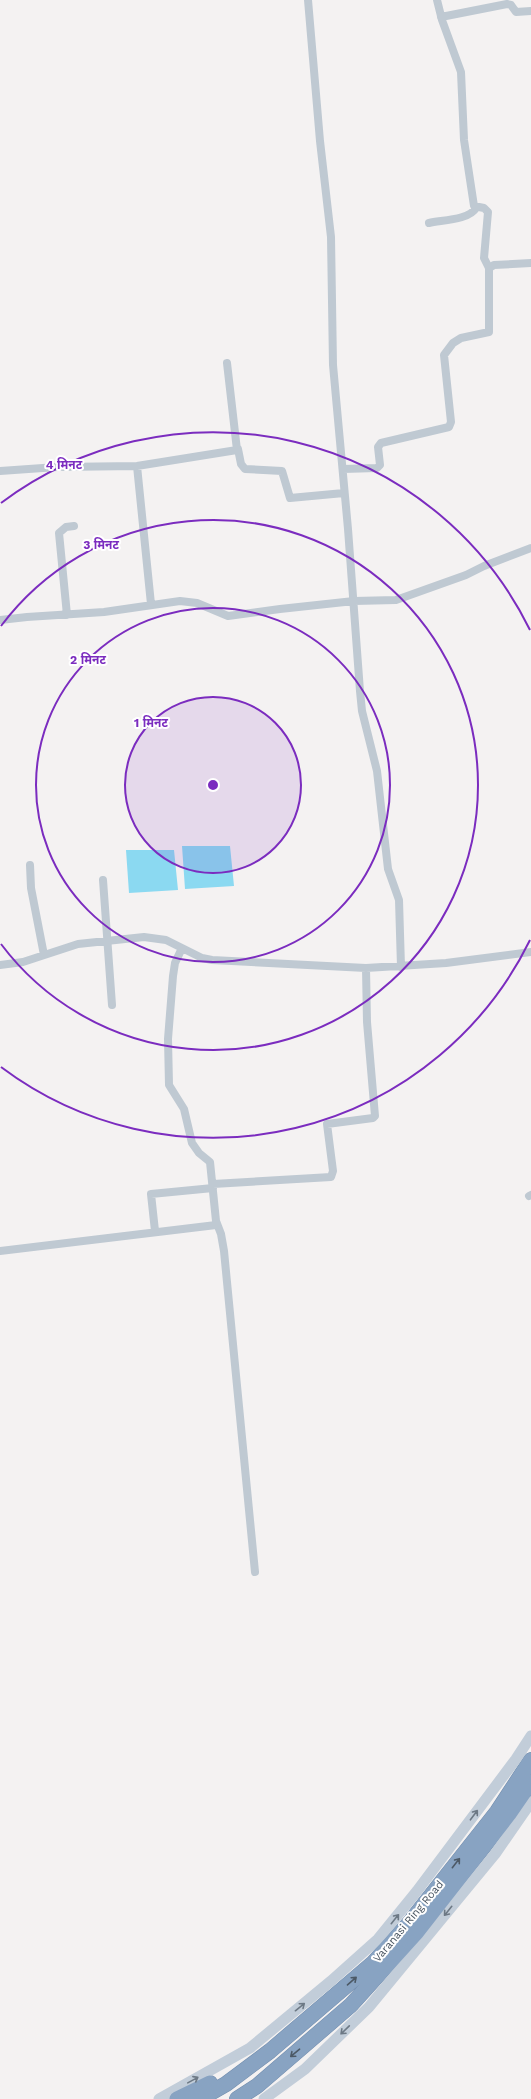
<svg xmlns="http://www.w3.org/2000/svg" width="531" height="2099" font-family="'Work Sans','Noto Sans Devanagari',sans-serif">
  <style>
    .water { fill: #8bd9f1 }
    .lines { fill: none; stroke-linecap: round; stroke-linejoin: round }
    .highway-casing { stroke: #738eae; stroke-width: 16 }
    .street { stroke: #bfc9d2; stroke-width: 8 }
    .secondary { stroke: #c2cdd9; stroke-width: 11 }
    .highway { stroke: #88a3c2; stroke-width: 15 }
    .oneway { stroke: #6d7985 }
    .oneway2 { stroke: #4c5966 }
    .ring { fill: none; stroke: #7b2cbf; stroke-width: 2 }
    .labels { text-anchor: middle; stroke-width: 4; stroke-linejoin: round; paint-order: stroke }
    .street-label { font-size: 11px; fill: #495561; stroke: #fff }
    .centre { fill: #7b2cbf; stroke: #fff; stroke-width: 2 }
    .ring-label { font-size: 12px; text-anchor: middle; font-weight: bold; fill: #7b2cbf; stroke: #fff; stroke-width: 4; stroke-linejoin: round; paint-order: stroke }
  </style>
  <rect width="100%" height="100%" fill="#f4f2f2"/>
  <path class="water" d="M182,846H230L234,886L185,889Z
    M126,850H174L178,890L129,893Z"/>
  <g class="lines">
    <g class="highway-casing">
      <path id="highway" d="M177,2099L210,2083
        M200,2099L226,2084L270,2051L373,1963L410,1922L497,1812L531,1760
        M237,2099L257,2086L351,2005L417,1932L509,1814L531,1782"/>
    </g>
    <path class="street" d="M308,0L320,141L331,237L333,365L348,529L360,691L362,711L377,771L388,869L399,900L401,967
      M437,0L442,20L461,72L464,140L474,206L484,208L488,212L484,258L489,268
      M441,17L507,4L511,5L516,12L531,11
      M429,223C442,220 469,220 476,208
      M238,449L241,464L245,469L282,471L290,498L344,493
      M137,466L151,604
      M343,469L377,468L380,465L378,447L381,443L449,427L451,422L444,355L453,343L461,338L489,332V268L494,265L531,263
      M0,471L57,467L137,466L237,450L227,363
      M67,615L59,533L66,527L74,526
      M0,620L27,617L104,612L180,601L197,603L228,616L280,609L354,601L396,600L466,575L484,566L531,548
      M30,865L31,888L44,955
      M103,880L112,1005
      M182,948L175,963L173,976L168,1039L169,1085L184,1109L192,1143L199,1153L210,1162L216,1221L221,1234L224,1251L255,1572
      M0,965L23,962L78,944L144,937L166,940L202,958L212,960L366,968L446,963L531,952
      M213,1184L331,1177L333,1171L327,1124L373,1118L375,1116L367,1022L366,968
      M529,1196L531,1195
      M155,1231L151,1194L213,1188
      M0,1251L216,1225"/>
    <path class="secondary" d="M159,2099L250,2048L331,1981L378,1939L417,1891L516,1759L531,1736
      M264,2099L305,2069L369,2007L495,1854L531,1802"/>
    <use href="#highway" class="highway"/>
  </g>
  <defs><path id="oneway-shaft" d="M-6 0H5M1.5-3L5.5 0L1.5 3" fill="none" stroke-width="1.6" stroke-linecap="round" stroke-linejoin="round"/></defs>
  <g class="oneway">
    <use href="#oneway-shaft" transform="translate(474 1815) rotate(-53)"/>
    <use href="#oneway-shaft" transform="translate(448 1911) rotate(129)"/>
    <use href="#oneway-shaft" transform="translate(395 1919) rotate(-51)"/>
    <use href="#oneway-shaft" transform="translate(300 2007) rotate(-39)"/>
    <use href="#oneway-shaft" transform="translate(345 2030) rotate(136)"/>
    <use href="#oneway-shaft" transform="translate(193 2080) rotate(-29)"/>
  </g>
  <g class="oneway2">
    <use href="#oneway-shaft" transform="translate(456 1863) rotate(-52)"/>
    <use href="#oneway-shaft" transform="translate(352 1981) rotate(-41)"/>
    <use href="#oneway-shaft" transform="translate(295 2053) rotate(140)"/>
  </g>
  <circle cx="213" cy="785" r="88" fill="#7b2cbf" fill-opacity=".12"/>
  <g class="ring">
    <circle cx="213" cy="785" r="88"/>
    <circle cx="213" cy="785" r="177"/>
    <path d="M1 626A265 265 0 1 1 1 944"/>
    <path d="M530 940A353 353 0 0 1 1 1067M1 503A353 353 0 0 1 530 630"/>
  </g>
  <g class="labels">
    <g class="street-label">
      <text transform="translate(408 1921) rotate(-50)" y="4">Varanasi Ring Road</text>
    </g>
  </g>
  <circle cx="213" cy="785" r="6" class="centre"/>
  <g class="ring-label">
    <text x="64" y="469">4 मिनट</text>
    <text x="101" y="549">3 मिनट</text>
    <text x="88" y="664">2 मिनट</text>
    <text x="151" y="727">1 मिनट</text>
  </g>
</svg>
